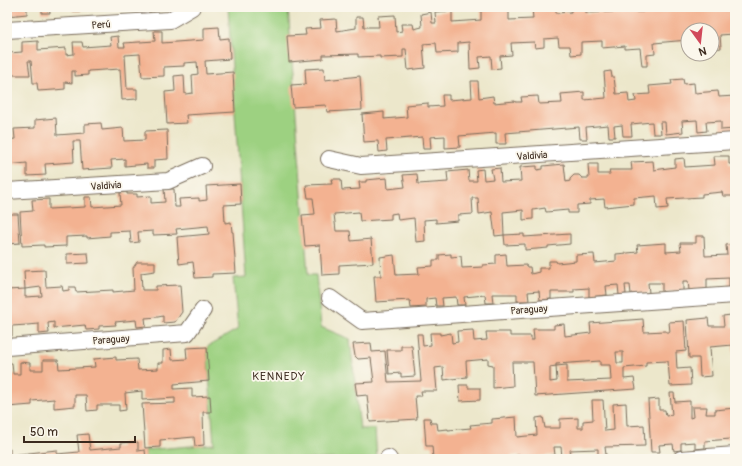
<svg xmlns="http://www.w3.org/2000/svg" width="742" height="466" font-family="Pangolin,sans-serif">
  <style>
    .green { fill: #9dd181; stroke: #6c7e50 }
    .building { fill: #f3b291; fill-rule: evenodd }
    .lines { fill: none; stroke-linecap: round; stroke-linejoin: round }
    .minor-casing { stroke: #796c5b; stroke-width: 18 }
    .minor { stroke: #fff; stroke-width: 16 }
    .labels { text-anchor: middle; stroke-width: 3.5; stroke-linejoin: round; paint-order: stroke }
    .street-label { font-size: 10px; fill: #3b2a1e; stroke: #fbf7ec }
    .neighbourhood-label { font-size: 11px; letter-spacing: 1px; fill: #3b2a1e; stroke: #fbf7ec }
  </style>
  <rect width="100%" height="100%" fill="#fbf7ec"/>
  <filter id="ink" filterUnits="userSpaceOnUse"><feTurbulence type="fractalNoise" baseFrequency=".025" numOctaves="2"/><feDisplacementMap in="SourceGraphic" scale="8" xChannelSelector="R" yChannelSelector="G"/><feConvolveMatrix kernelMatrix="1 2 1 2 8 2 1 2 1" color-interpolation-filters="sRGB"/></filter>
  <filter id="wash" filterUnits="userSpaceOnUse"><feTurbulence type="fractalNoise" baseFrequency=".012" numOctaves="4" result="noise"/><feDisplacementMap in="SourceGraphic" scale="16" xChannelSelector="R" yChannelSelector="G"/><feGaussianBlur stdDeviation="0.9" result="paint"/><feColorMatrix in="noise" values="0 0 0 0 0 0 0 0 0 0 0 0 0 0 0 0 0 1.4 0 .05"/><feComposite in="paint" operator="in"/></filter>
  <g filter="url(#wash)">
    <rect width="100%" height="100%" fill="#ece7cb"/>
    <path class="green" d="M228,7H288L308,275H316L321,327L350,339L360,429H375L377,459H146L145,450L214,444L207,347L238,329L233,278L246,277Z"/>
    <g id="blocks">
      <path class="building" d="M7,7H27V14L7,16Z
        M42,7H49L50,13H42Z
        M72,7H81V11H73Z
        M102,7H116V9H102Z
        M509,7V20L533,19L532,7H556V13L571,12V7H586V13L613,12V7H636V12H643V7H652L653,9H660L659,7H735V26H733L734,34L720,35L721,48L715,49L714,47H712V30H688V40L654,43L655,54L647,55V66H642L640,48L625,49V46L602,48V41L581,42V54L571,55L570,46H559L558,38L544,39V47L535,48L534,42L511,43L512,55L500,56L501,68L492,69L491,56L479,57L480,68L470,69L469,42L458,43V52L437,53L436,43L423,44L425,68L408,70L406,49H403V57L380,58V56L358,57V54L323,55V59L289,62L287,36L306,35L305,29L321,28L320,20L336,19L337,31L356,28V17H363L364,27H379L378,16L395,15L396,32L402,31L401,24H413L414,29L422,27L421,14L431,12L432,23H436L435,12L452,11V22L481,20V9Z
        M219,27L220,39L229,38L230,59L205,61L206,74L233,72L235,112L186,115L187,123L167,124L165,92L175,91L174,76L184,75L185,94L193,93L192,75L198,74L197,62L184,63V66L164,67V76L142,77L140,54L125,55L127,89H137V99L122,100L120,69L88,71V75L75,76V71H72V83L65,82V89L54,90L38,91L37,83H33L31,61H28L30,75H7V56H9V53L22,52V42L38,41V50L66,48V55L74,54L73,42H82L83,47L111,45L110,37L118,36L119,47H125L124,43L155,41L154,31H162V43L204,40V28Z
        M324,68L325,80L360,76L362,110L327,112L326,105L293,107L291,85L306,84L305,69Z
        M611,71L612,77H614L616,94L628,93L629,102L636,101L635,95L650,94L649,86L672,84L671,80L683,79L684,84L694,83L695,93L718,91L719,97L735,96V129L721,130V121L706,122L707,131L698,132L697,120L682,121L683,132L666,134L665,122H660L661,134H653L652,122L631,124L632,136H623L622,125L614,126L615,137H609L608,125L586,127L587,139H580L579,127L505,133L506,144H496V133L459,136L460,147L445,148V136L430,137L431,149H423L422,137L386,140L387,151L379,152L378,141L364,142L362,114L384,112V119L407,117L406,105L428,103V107L443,106L442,95H449V100L472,98L471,81H478L479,98L493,96L494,103L515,101V102H522L521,97L538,96L539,104L562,103L561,94L584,92V100L606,98L604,72Z
        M56,118L57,135L85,133V124L101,123L102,130L123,128L124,141L145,140V131L167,130L168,159L154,160V168H147V164L125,166V159L111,160L112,168L82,170L80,141H73L74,162L45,164L46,175L27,176V163L7,165V140L15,139L14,129L35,128V120Z
        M714,156H729V164H735V196H723L722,192L702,194V197L667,199L668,208L657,209L656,196L634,198V204L605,207L604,199L590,200V204L577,205V213H568V210L546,212L545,208L533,210V219L523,220V210L503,212L504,235L495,236L492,212L479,214L478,198H472L473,214L458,215V221L436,223V219L424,220L425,241L416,242L414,218L398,220L397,213L391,214V219L360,221L359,212L334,214L336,231H350L351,241L371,239L373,263L339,265V274L322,275L320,245L305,246L302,215L315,214L313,198H308L306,185L332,184L331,179H341L342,190L360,189L359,182H366V180L387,178L388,189L405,187L403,175L417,174L418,184L448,182L447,172L468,170L469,181H477L476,170L483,169L484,180L493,179L491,169L500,168L501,182L521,181L520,167L537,166V170L543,169V166L564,164L566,182L570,181V179L574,175H579L582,178H589L588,164H598V174H610L609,170H632L631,162L653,161L654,170L675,167V159L684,158L685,167L715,165Z
        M240,184L241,204L224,205L225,223L231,222L232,232H233L236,273L212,274V277L195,278L193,262L179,264L177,237L209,234L208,226L176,229L177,234L153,235V231L138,232L139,242L131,243L130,231L110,232V236L87,238V236L66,237V246L44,247V245L22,246L20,212L33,211L32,200L49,199V209L85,207V197H91L92,207L121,205L120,193L127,192V194H137V197L151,196V203L165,202L164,189H174L175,207H180L179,199L199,198V201L207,200L206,186Z
        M7,214H18L20,243L7,244Z
        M524,234V237L570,234V244L548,246V248L525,250V244L505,245L504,235Z
        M696,236H704L705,256L727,255L726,245L735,244V287H729V278L707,279V289L689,290L688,281H683V291L662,292V283H648L649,293L631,294L630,285H625L626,294L619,295L618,285L606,286L607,295L589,297V288L574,289V292H551V299L540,300L539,291L528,292L529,301H517V294H492L493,303H486L485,295L464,297L465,305H457L456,297L442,298L443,306H436L435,298L426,299V307L411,308L410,300L376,302L374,276H381L380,257L394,255L396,275L419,274L418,267L433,266V260H439V255L451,254V257L461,256L462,268L483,267V265L496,264V255L506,254L507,266L526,265L527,267H530L531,274L539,272V268H549V261H556L557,263L576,261V255L594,254L595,263L616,261V254L638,252L637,245L666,243V252L681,251L680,243H696Z
        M88,253L89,263L67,264V254Z
        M137,262H155V271L141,273L142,290H156V286L180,285L182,312L175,322L163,323V316L158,317L145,318L146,326L137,327L136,320L115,322L116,325L99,326V329L86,330L85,325L54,328V322L48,323L49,333L39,334V324L27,325L12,326V336H7V290L25,289V297L42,296L41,287L25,289L24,271L45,270L46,287L62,286L63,291L69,290V287H75L76,292L113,290V292L134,290L133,268Z
        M731,315L732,327H735V358H734L733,345L710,347L712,376L700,377L699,358H689L687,320L708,318L709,326H724L723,316Z
        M643,319L644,332L666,331V332H670L669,322L684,321L686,351L676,352L677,369L690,368L691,385L670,386L668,361L646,362V366L624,368V379L634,378L636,389L535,396L533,362H512L513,386L493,388V365L488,364V359L466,361L467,377L444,380L443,367L435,368L437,391H421L422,396H415L417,419L370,422L367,395L357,396L355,383L374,382L371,358L358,359L355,356L353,344L371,343L372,352L385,351L388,382L421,381L417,334H422L423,346L431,345L430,333H440V335L451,333L452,343L458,342L457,331L473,330L474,341L487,340L486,332H510V336H531V340H534L533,329H554V325L564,324L565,336L591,333L590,323ZM616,352H623V363H617ZM600,361V365H610L611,380L567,382V365L556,366L557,381L550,382V367L556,366V364Z
        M401,346H412L415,376L401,377V373L389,374L387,350H401Z
        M207,347L209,381L174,384V389L192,388V397L210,396L211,412H203L204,445L195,446L194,437L160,440V447L145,448L142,404L175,403V398L142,400V391L125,393L126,410L119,411V405H97V410L87,411L86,395H75V406L54,408V399L32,401V405L7,407V363H12L13,374H20V362L30,363V370H43V360H58L59,369L95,367L94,359L116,357V360L137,359L138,370L158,369V363H163V350L171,349L172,360L187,359L186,348Z
        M459,385H468V388H480V400L460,401Z
        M670,393H674L675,402L690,401V418L693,417L692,407H707L706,414H715V410L735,408V446H732L731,439L705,441V448L695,449V442L681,443V450L674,451L673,444L659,445L660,452H651L648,400L659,399V410H665L666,416L672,415Z
        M592,400H603L605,431L614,430L613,404L626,403L627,426L644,425L645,446L605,447L606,455L598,456V449L570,450L571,456L562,457L561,447H554L555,455L532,457V459H519V455L511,456V459H500V457L482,459H433L432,446H426L424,418H430L431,423H437L438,430L448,429V430L471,428L470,425L492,423V419L516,417L517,437L537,435L536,418L543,417L545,428H560V419L578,418V428H583V421L593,420Z
        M88,434L90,450L121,447V443L138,442V451L145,450L146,459H7V449H10V455L57,450V454L79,452L77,435Z"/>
    </g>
  </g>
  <g filter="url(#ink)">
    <use href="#blocks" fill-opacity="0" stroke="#796c5b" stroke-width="1"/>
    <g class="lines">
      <g class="minor-casing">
        <path id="minor" d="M7,30L170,20L192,7
          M329,159L361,166L735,141
          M7,191L168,181L202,166
          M330,298L362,321L735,295
          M7,347L187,333L203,310
          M388,458L389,459
          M681,459L735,455"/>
      </g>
      <use href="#minor" class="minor"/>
    </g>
  </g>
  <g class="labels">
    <g class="street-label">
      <text transform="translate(101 24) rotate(-4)" y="4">Perú</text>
      <text transform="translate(532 155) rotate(-4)" y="4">Valdivia</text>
      <text transform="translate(106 185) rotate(-4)" y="4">Valdivia</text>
      <text transform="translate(529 309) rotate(-4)" y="4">Paraguay</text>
      <text transform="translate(111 339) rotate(-4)" y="4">Paraguay</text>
    </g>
    <g class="neighbourhood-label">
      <text x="279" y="380">KENNEDY</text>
    </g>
  </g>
  <rect width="742" height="466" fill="none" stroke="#fbf7ec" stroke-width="24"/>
  <g transform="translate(700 42) rotate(165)"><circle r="19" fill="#fbf7ec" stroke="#aea59a"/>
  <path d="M0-3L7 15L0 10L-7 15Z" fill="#d1495b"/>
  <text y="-6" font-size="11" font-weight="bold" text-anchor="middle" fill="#3b2a1e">N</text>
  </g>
  <path d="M24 436v6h111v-6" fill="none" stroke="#3b2a1e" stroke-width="2"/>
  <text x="30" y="436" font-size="12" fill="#3b2a1e" stroke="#fbf7ec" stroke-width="3" paint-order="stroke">50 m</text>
</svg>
